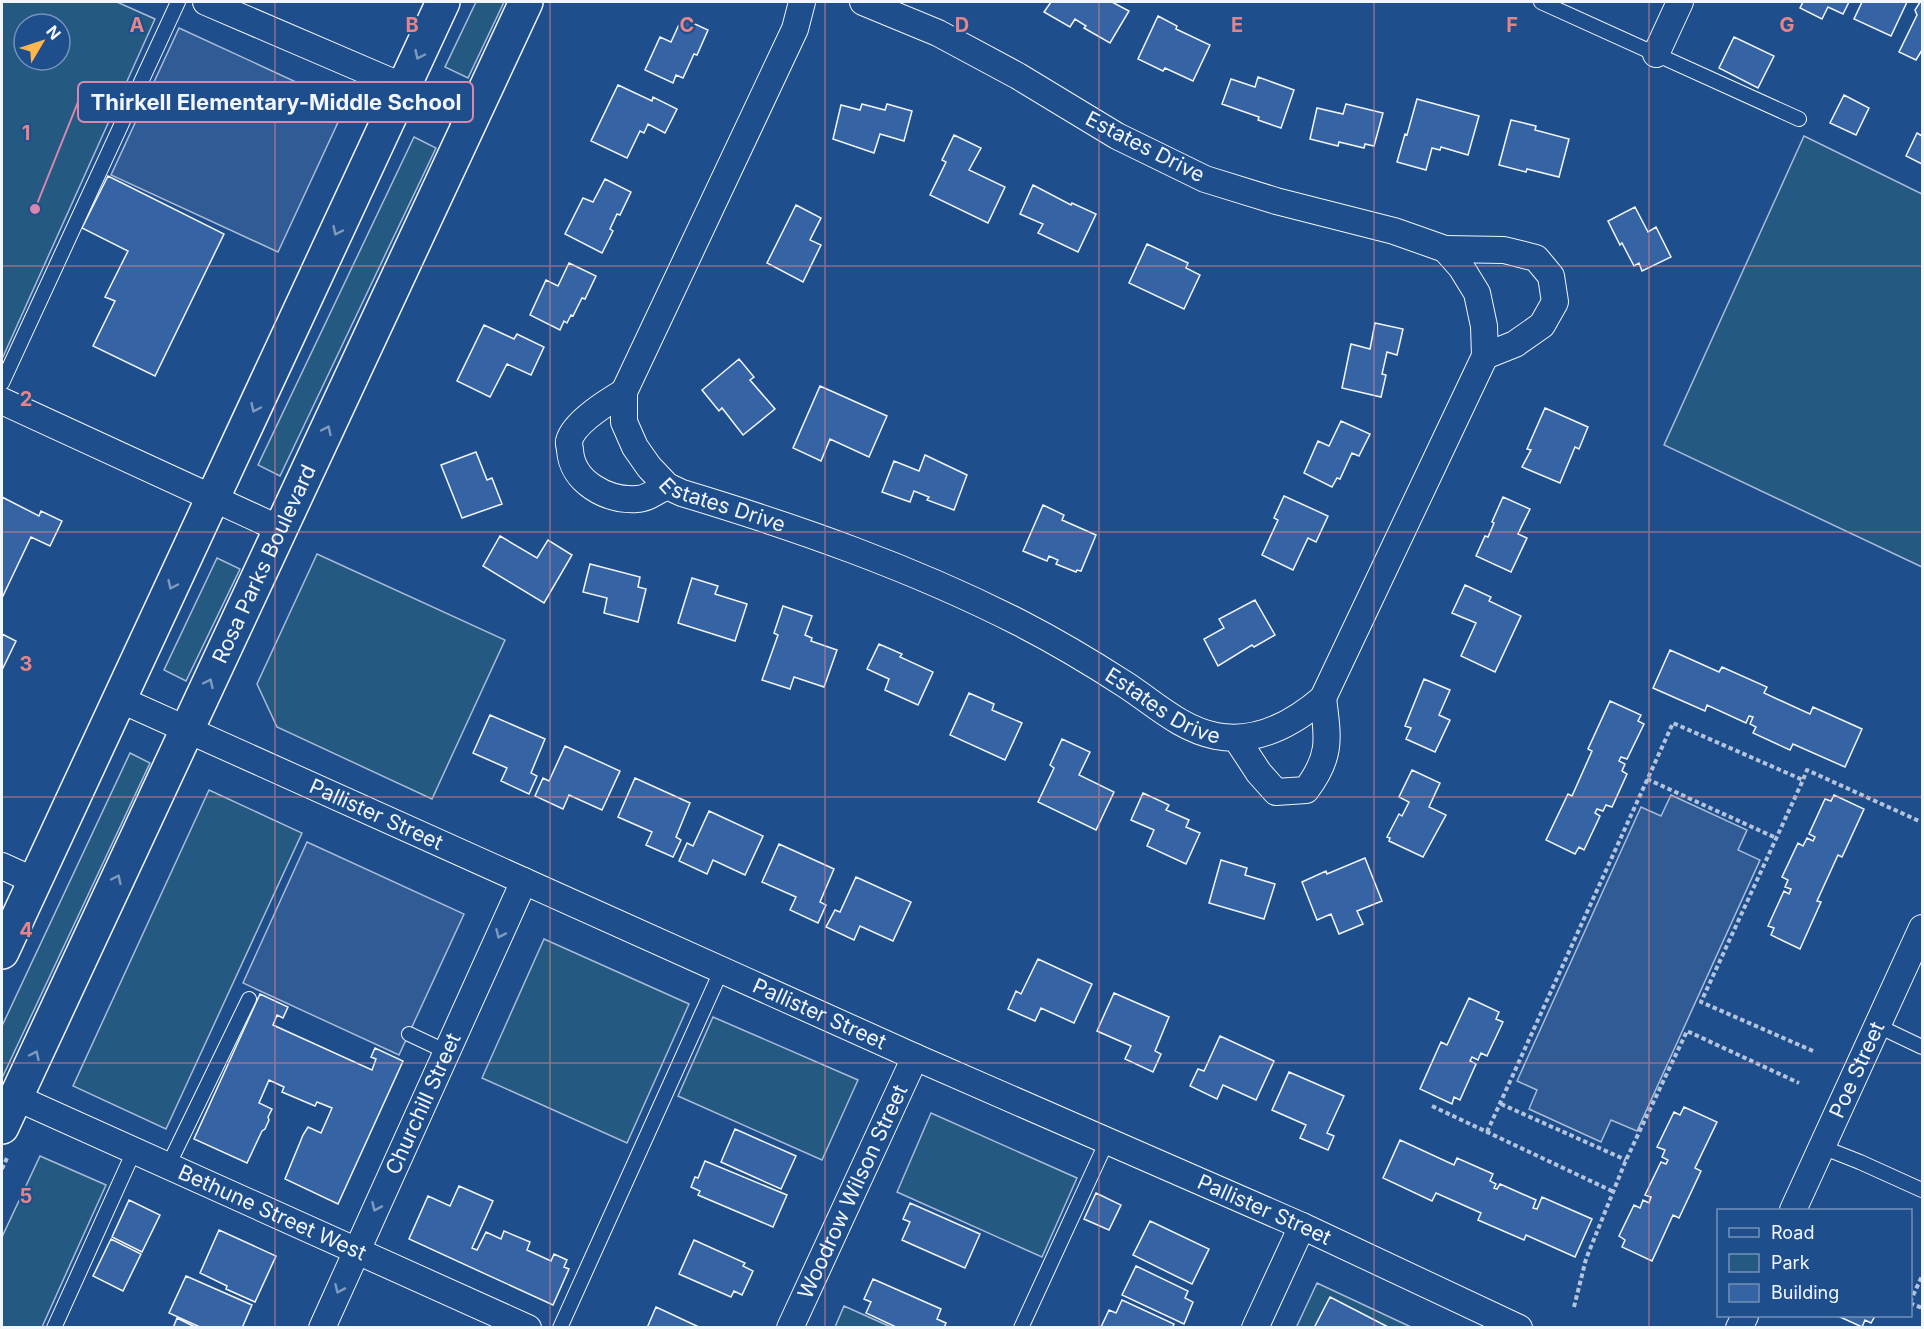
<svg xmlns="http://www.w3.org/2000/svg" width="1924" height="1329" font-family="Inter,sans-serif">
  <style>
    .green { fill: #245a82; stroke: #a8bbd7; stroke-width: 1.5; fill-rule: evenodd }
    .parking { fill: #305b95; stroke: #a8bbd7; stroke-width: 1.5 }
    .building { fill: #3563a3; stroke: #f2f6ff; stroke-width: 1.5 }
    .lines { fill: none; stroke-linecap: round; stroke-linejoin: round }
    .lane-casing { stroke: #f2f6ff; stroke-width: 16 }
    .street-casing { stroke: #f2f6ff; stroke-width: 28 }
    .secondary-casing { stroke: #f2f6ff; stroke-width: 36 }
    .path { stroke: #b3c4dc; stroke-width: 4; stroke-dasharray: 4.5 3; stroke-linecap: butt }
    .lane { stroke: #1f4e8c; stroke-width: 14 }
    .street { stroke: #1f4e8c; stroke-width: 26 }
    .secondary { stroke: #1f4e8c; stroke-width: 33 }
    .oneway { stroke: #7e9ac0 }
    .grid { fill: none; stroke: #e38589; stroke-width: 1.5; stroke-opacity: 0.55 }
    .labels { text-anchor: middle; stroke-width: 4.5; stroke-linejoin: round; paint-order: stroke }
    .street-label { font-size: 21px; fill: #f2f6ff; stroke: #1f4e8c }
    .grid-label { font-size: 20px; text-anchor: middle; font-weight: bold; fill: #e38589; stroke: #1f4e8c; stroke-width: 4.5; stroke-linejoin: round; paint-order: stroke }
    .leader { fill: none; stroke: #da87ad; stroke-width: 2 }
    .callout-dot { fill: #da87ad; stroke: #1f4e8c; stroke-width: 2 }
    .callout { fill: #1f4e8c; stroke: #da87ad; stroke-width: 2 }
    .callout-label { font-size: 22px; text-anchor: middle; font-weight: bold; fill: #f2f6ff }
  </style>
  <rect width="100%" height="100%" fill="#1f4e8c"/>
  <path class="green" d="M2,2H117L155,19L2,359ZM24,24H60V60H24Z
    M476,2H504L468,78L445,67Z
    M1804,136L1922,194V567L1664,445Z
    M414,137L436,148L280,476L258,465Z
    M317,554L505,640L432,799L277,727L257,684Z
    M217,558L240,569L186,681L164,670Z
    M130,753L150,763L2,1078V1026Z
    M209,790L302,833L166,1129L73,1086Z
    M544,939L689,1004L627,1143L482,1078Z
    M713,1017L858,1080L822,1160L678,1096Z
    M931,1113L1077,1178L1042,1257L897,1192Z
    M40,1156L106,1185L42,1327H2V1237Z
    M1317,1283L1411,1327L1296,1328Z
    M844,1306L891,1327H835Z"/>
  <path class="parking" d="M179,28L346,105L278,252L111,175Z
    M1671,795L1747,830L1738,850L1760,860L1637,1131L1611,1120L1601,1142L1529,1109L1537,1090L1517,1081L1641,807L1661,816Z
    M307,842L464,914L399,1055L243,983Z"/>
  <path class="building" d="M1051,2H1112L1129,11L1110,43L1084,28L1086,26L1075,19L1070,27L1044,12Z
    M1803,2H1849L1843,14L1828,7L1822,19L1800,8Z
    M1862,2H1907L1891,36L1854,19Z
    M1920,2H1922V50L1916,60L1899,52L1917,15L1915,10Z
    M1158,16L1177,26L1176,29L1210,45L1193,81L1165,68L1163,71L1138,59Z
    M682,18L708,30L697,55L694,54L683,78L676,75L673,83L645,70L660,37L671,42Z
    M1734,37L1774,56L1758,88L1719,68Z
    M1258,77L1294,90L1281,128L1258,120L1259,117L1222,104L1231,79L1255,87Z
    M618,85L652,101L653,97L677,109L665,133L648,124L644,133L640,131L627,158L591,141Z
    M1844,95L1869,108L1856,135L1830,123Z
    M1417,99L1479,116L1468,155L1441,147L1440,150L1432,148L1426,170L1397,162L1405,134L1407,135Z
    M862,104L885,110L887,104L912,111L904,141L880,134L874,153L833,139L841,105L860,110Z
    M1346,104L1383,113L1374,146L1365,144L1364,148L1339,142L1338,146L1310,139L1317,108L1343,114Z
    M1511,120L1536,126L1535,130L1569,139L1559,177L1527,169L1526,172L1499,165Z
    M1917,133L1922,136V164L1906,156Z
    M954,135L981,148L969,170L1005,187L988,223L930,195L946,162L942,160Z
    M108,176L224,234L155,376L93,346L115,301L105,297L128,251L82,228Z
    M605,179L631,192L620,215L617,214L610,229L613,231L602,253L565,234L583,198L593,202Z
    M1033,185L1071,205L1072,203L1096,214L1078,252L1038,233L1043,224L1020,214Z
    M796,205L821,218L810,240L821,245L803,282L767,263Z
    M1635,207L1648,232L1656,227L1671,257L1642,271L1639,263L1634,266L1622,243L1620,245L1608,221Z
    M1147,244L1188,263L1186,268L1200,275L1184,309L1129,283Z
    M569,263L596,276L585,299L582,298L573,316L571,315L567,323L564,321L560,330L530,315L546,280L558,286Z
    M1375,323L1403,329L1397,355L1387,352L1382,374L1386,375L1381,397L1342,388L1351,344L1370,349Z
    M484,325L514,339L517,334L544,347L531,375L507,364L490,397L457,381Z
    M739,359L754,377L750,380L775,409L743,435L722,408L719,411L702,390Z
    M820,386L887,416L869,457L830,439L821,461L793,448Z
    M1545,408L1588,427L1579,449L1575,447L1560,483L1522,467L1531,450L1527,449Z
    M1341,421L1370,434L1359,456L1352,453L1340,479L1337,478L1332,487L1304,473L1318,441L1329,446Z
    M476,452L487,480L492,478L502,504L462,518L441,465Z
    M925,455L967,475L954,510L927,500L929,497L914,491L910,502L882,492L894,461L919,471Z
    M1284,496L1328,516L1316,542L1308,538L1293,570L1262,555L1278,520L1274,518Z
    M2,497L39,516L41,511L62,521L50,546L31,537L2,598Z
    M1503,497L1530,509L1518,534L1527,538L1511,572L1476,556L1485,536L1488,537L1494,523L1492,522Z
    M1043,505L1064,515L1062,520L1096,535L1081,571L1077,570L1076,572L1056,564L1058,560L1049,556L1047,561L1023,551Z
    M500,536L537,558L548,540L572,555L544,603L483,566Z
    M590,564L640,577L638,587L646,589L638,622L604,613L607,598L583,592Z
    M692,578L718,586L715,594L747,604L735,641L678,623Z
    M1465,585L1491,597L1489,601L1521,616L1495,672L1461,656L1476,623L1452,613Z
    M1255,600L1275,635L1254,647L1252,645L1218,666L1204,639L1224,628L1219,619Z
    M783,606L812,616L805,635L812,638L811,641L837,650L824,687L794,677L790,689L762,680L778,635L774,633Z
    M2,634L16,641L2,670Z
    M879,644L902,654L900,657L933,672L918,705L885,690L889,679L867,669Z
    M1670,650L1719,672L1722,667L1767,687L1764,693L1810,714L1813,707L1862,729L1845,767L1793,744L1790,750L1753,733L1756,727L1750,724L1753,717L1749,716L1746,723L1707,705L1705,711L1653,688Z
    M1424,679L1450,690L1439,715L1450,720L1435,752L1406,739L1411,728L1405,726Z
    M969,693L994,704L992,710L1022,723L1005,760L950,735Z
    M1610,701L1641,715L1638,721L1644,724L1627,759L1621,757L1619,761L1625,764L1622,771L1627,774L1612,807L1606,805L1603,811L1597,809L1595,813L1600,816L1584,850L1579,847L1575,854L1546,840L1568,794L1572,796L1592,751L1588,749Z
    M490,715L545,739L531,773L537,776L529,794L501,781L507,768L473,753Z
    M1062,739L1090,752L1079,775L1114,792L1096,830L1038,802L1054,768L1050,765Z
    M565,746L620,771L602,810L569,795L563,809L535,796L543,778L549,781Z
    M1412,770L1440,783L1429,807L1446,815L1423,857L1389,841L1390,838L1387,837L1399,814L1402,816L1409,802L1399,797Z
    M635,778L690,803L676,837L681,840L673,857L646,845L652,832L618,817Z
    M1143,793L1169,805L1166,810L1189,820L1186,827L1200,833L1186,864L1147,846L1154,830L1131,820Z
    M1834,795L1864,809L1842,857L1838,855L1817,901L1821,902L1800,949L1771,935L1774,928L1768,926L1784,891L1789,894L1791,889L1785,887L1788,880L1782,877L1798,843L1803,846L1807,838L1813,841L1815,837L1809,834L1825,799L1831,801Z
    M709,811L763,836L745,875L713,860L707,874L679,861L687,843L693,846Z
    M779,844L834,869L820,902L826,905L818,923L790,910L796,897L762,882Z
    M1365,858L1382,901L1357,911L1363,924L1339,934L1331,914L1317,920L1302,882L1326,871L1327,874Z
    M1221,860L1247,868L1245,875L1275,884L1264,919L1209,903Z
    M856,877L911,902L893,941L860,926L854,940L826,927L835,910L840,912Z
    M1038,959L1092,984L1074,1023L1041,1008L1035,1021L1008,1009L1016,991L1021,994Z
    M1114,993L1169,1017L1155,1051L1161,1054L1153,1072L1125,1059L1131,1046L1097,1031Z
    M260,994L288,1007L283,1018L277,1015L273,1025L372,1070L376,1059L371,1057L375,1048L403,1061L338,1204L285,1179L303,1135L308,1127L321,1133L332,1108L317,1102L315,1106L282,1092L284,1087L269,1080L259,1103L272,1109L268,1117L269,1120L265,1129L262,1131L247,1163L194,1139Z
    M1469,998L1499,1012L1496,1019L1503,1022L1487,1056L1481,1053L1478,1060L1472,1057L1470,1061L1476,1064L1460,1100L1454,1097L1452,1104L1420,1089L1441,1042L1447,1045Z
    M1220,1036L1274,1061L1256,1100L1223,1085L1217,1099L1190,1086L1198,1069L1204,1071Z
    M1289,1072L1344,1096L1327,1133L1334,1136L1328,1150L1300,1138L1306,1125L1272,1110Z
    M1684,1107L1717,1122L1695,1168L1701,1171L1679,1218L1673,1215L1652,1261L1622,1247L1625,1240L1619,1236L1634,1205L1640,1208L1643,1200L1649,1203L1651,1197L1645,1195L1661,1162L1666,1164L1668,1160L1662,1157L1665,1150L1657,1147L1674,1112L1680,1115Z
    M735,1129L796,1156L781,1189L721,1162Z
    M1400,1140L1454,1165L1457,1158L1493,1174L1490,1181L1496,1184L1494,1188L1497,1189L1500,1184L1536,1200L1533,1208L1537,1209L1542,1197L1592,1219L1575,1257L1526,1235L1524,1240L1478,1220L1481,1213L1436,1193L1432,1201L1383,1178Z
    M705,1161L787,1195L773,1227L698,1195L700,1191L691,1187L695,1177L698,1178Z
    M459,1186L493,1201L472,1248L477,1250L486,1232L501,1239L504,1231L530,1242L527,1250L551,1261L554,1254L567,1260L564,1267L569,1269L553,1305L409,1239L428,1196L450,1206Z
    M1096,1193L1121,1205L1109,1230L1084,1219Z
    M129,1200L160,1215L142,1252L112,1237Z
    M910,1203L980,1234L965,1268L902,1240L910,1222L903,1219Z
    M1150,1221L1209,1249L1192,1284L1133,1255Z
    M219,1230L276,1256L255,1302L226,1289L227,1286L200,1273Z
    M111,1239L141,1254L123,1291L93,1276Z
    M694,1240L745,1263L743,1266L753,1271L742,1295L734,1291L731,1297L679,1274Z
    M1136,1266L1188,1291L1185,1298L1193,1302L1184,1324L1122,1295Z
    M186,1276L252,1305L242,1328H202L169,1313Z
    M873,1279L941,1309L937,1319L946,1323L944,1328H898L866,1313L871,1302L864,1299Z
    M1330,1297L1390,1328H1314Z
    M1122,1300L1174,1324L1172,1328L1101,1327L1109,1310L1116,1313Z
    M656,1307L701,1328H647Z
    M1838,1316H1875L1871,1323L1865,1320L1862,1327Z
    M177,1318L197,1328H173Z"/>
  <g class="lines">
    <g class="lane-casing">
      <path id="lane" d="M1541,2L1799,119
        M2,383L178,2
        M1878,1026L1922,1047
        M409,1034L447,1052
        M1822,1147L1860,1162L1922,1190
        M168,1166L249,999
        M54,1328L134,1151
        M560,1328L722,969
        M1021,1328L1107,1141"/>
    </g>
    <g class="street-casing">
      <g id="street">
        <path d="M206,2L404,87L471,118"/>
        <path id="s1" d="M802,2L795,29L624,392V422L635,447L649,467L667,486L682,493C798,528 912,568 1020,623C1057,642 1092,663 1126,685C1155,704 1181,729 1216,736C1257,744 1294,723 1323,698L1485,356L1484,326L1477,293L1461,267L1445,249L1394,231L1276,201L1205,179L1117,136L1018,76L938,33L863,2"/>
        <path d="M1656,54L1680,2"/>
        <path d="M1445,249L1504,250L1536,258L1551,276L1555,302L1542,325L1515,344L1485,356"/>
        <path d="M624,392C609,401 574,422 569,441C568,443 570,447 570,450C572,482 607,501 637,499C647,499 658,490 667,486"/>
        <path d="M2,401L280,529"/>
        <path id="s2" d="M119,699L915,1057L1302,1226L1519,1328"/>
        <path d="M1236,738L1259,773L1276,792L1306,790C1332,756 1328,738 1323,698"/>
        <path d="M2,866L35,881"/>
        <path id="s3" d="M15,1097L528,1328"/>
        <path id="s4" d="M1793,1210L1922,928"/>
        <path id="s5" d="M322,1328L524,881"/>
        <path id="s6" d="M790,1328L915,1057"/>
        <path d="M1255,1328L1302,1226"/>
        <path d="M1739,1328L1745,1316"/>
      </g>
    </g>
    <g class="secondary-casing">
      <g id="secondary">
        <path d="M2,952L443,2"/>
        <path id="s7" d="M2,1127L526,2"/>
      </g>
    </g>
    <path class="path" d="M1647,779L1776,838
      M1813,1051L1701,1002L1803,780L1807,770L1919,821
      M1501,1104L1626,1160
      M1432,1106L1614,1192
      M1487,1132L1673,723L1803,780
      M2,1169L7,1158
      M1910,1302L1922,1276
      M1910,1303L1922,1308
      M1574,1307L1586,1259L1626,1160L1687,1031L1799,1083"/>
    <use href="#lane" class="lane"/>
    <use href="#street" class="street"/>
    <use href="#secondary" class="secondary"/>
  </g>
  <defs><path id="oneway-chevron" d="M-2-3.5L2.5 0L-2 3.5" fill="none" stroke-width="1.6" stroke-linecap="round" stroke-linejoin="round" transform="scale(1.5)"/></defs>
  <g class="oneway">
    <use href="#oneway-chevron" transform="translate(419 55) rotate(115)"/>
    <use href="#oneway-chevron" transform="translate(337 231) rotate(115)"/>
    <use href="#oneway-chevron" transform="translate(255 408) rotate(115)"/>
    <use href="#oneway-chevron" transform="translate(327 430) rotate(-65)"/>
    <use href="#oneway-chevron" transform="translate(172 585) rotate(115)"/>
    <use href="#oneway-chevron" transform="translate(209 683) rotate(-65)"/>
    <use href="#oneway-chevron" transform="translate(117 879) rotate(-65)"/>
    <use href="#oneway-chevron" transform="translate(500 934) rotate(114)"/>
    <use href="#oneway-chevron" transform="translate(35 1055) rotate(-65)"/>
    <use href="#oneway-chevron" transform="translate(376 1207) rotate(114)"/>
    <use href="#oneway-chevron" transform="translate(339 1289) rotate(114)"/>
  </g>
  <path class="grid" d="M275,2V1328M550,2V1328M825,2V1328M1099,2V1328M1374,2V1328M1649,2V1328M2,266H1922M2,532H1922M2,797H1922M2,1063H1922"/>
  <g class="labels">
    <g class="street-label">
      <text transform="translate(1145 147) rotate(27)" y="7">Estates Drive</text>
      <text dy="7" stroke="none"><textPath href="#s1" startOffset="596">Estates Drive</textPath></text>
      <text dy="7" stroke="none"><textPath href="#s7" startOffset="621">Rosa Parks Boulevard</textPath></text>
      <text dy="7" stroke="none"><textPath href="#s1" startOffset="1082">Estates Drive</textPath></text>
      <text dy="7" stroke="none"><textPath href="#s2" startOffset="282">Pallister Street</textPath></text>
      <text dy="7" stroke="none"><textPath href="#s2" startOffset="768">Pallister Street</textPath></text>
      <text dy="7" stroke="none"><textPath href="#s4" startOffset="154">Poe Street</textPath></text>
      <text dy="7" stroke="none"><textPath href="#s5" startOffset="246">Churchill Street</textPath></text>
      <text dy="7" stroke="none"><textPath href="#s6" startOffset="150">Woodrow Wilson Street</textPath></text>
      <text dy="7" stroke="none"><textPath href="#s2" startOffset="1254">Pallister Street</textPath></text>
      <text dy="7" stroke="none"><textPath href="#s3" startOffset="282">Bethune Street West</textPath></text>
    </g>
  </g>
  <g class="grid-label">
    <text x="137" y="32">A</text>
    <text x="412" y="32">B</text>
    <text x="687" y="32">C</text>
    <text x="962" y="32">D</text>
    <text x="1237" y="32">E</text>
    <text x="1512" y="32">F</text>
    <text x="1787" y="32">G</text>
    <text x="26" y="140">1</text>
    <text x="26" y="406">2</text>
    <text x="26" y="671">3</text>
    <text x="26" y="937">4</text>
    <text x="26" y="1203">5</text>
  </g>
  <path class="leader" d="M35 209L78 102"/>
  <circle class="callout-dot" cx="35" cy="209" r="6"/>
  <rect class="callout" x="78" y="82" width="395" height="40" rx="6"/>
  <g class="callout-label">
    <text x="276" y="110">Thirkell Elementary-Middle School</text>
  </g>
  <rect width="1924" height="1329" fill="none" stroke="#f2f6ff" stroke-width="6"/>
  <rect x="1717" y="1209" width="195" height="108" fill="#1f4e8c" stroke="#7391ba" stroke-width="1.5"/>
  <rect x="1729" y="1228" width="30" height="9" fill="#1f4e8c" stroke="#7391ba" stroke-width="1.5"/>
  <text x="1771" y="1239" font-size="18" fill="#f2f6ff">Road</text>
  <rect x="1729" y="1254" width="30" height="18" fill="#245a82" stroke="#7391ba" stroke-width="1.5"/>
  <text x="1771" y="1269" font-size="18" fill="#f2f6ff">Park</text>
  <rect x="1729" y="1284" width="30" height="18" fill="#3563a3" stroke="#7391ba" stroke-width="1.5"/>
  <text x="1771" y="1299" font-size="18" fill="#f2f6ff">Building</text>
  <g transform="translate(42 42) rotate(51)"><circle r="28" fill="#1f4e8c" stroke="#7391ba" stroke-width="1.5"/>
  <path d="M0-4.5L10 22L0 15L-10 22Z" fill="#ffb74d"/>
  <text y="-9" font-size="16" font-weight="bold" text-anchor="middle" fill="#f2f6ff">N</text>
  </g>
</svg>
